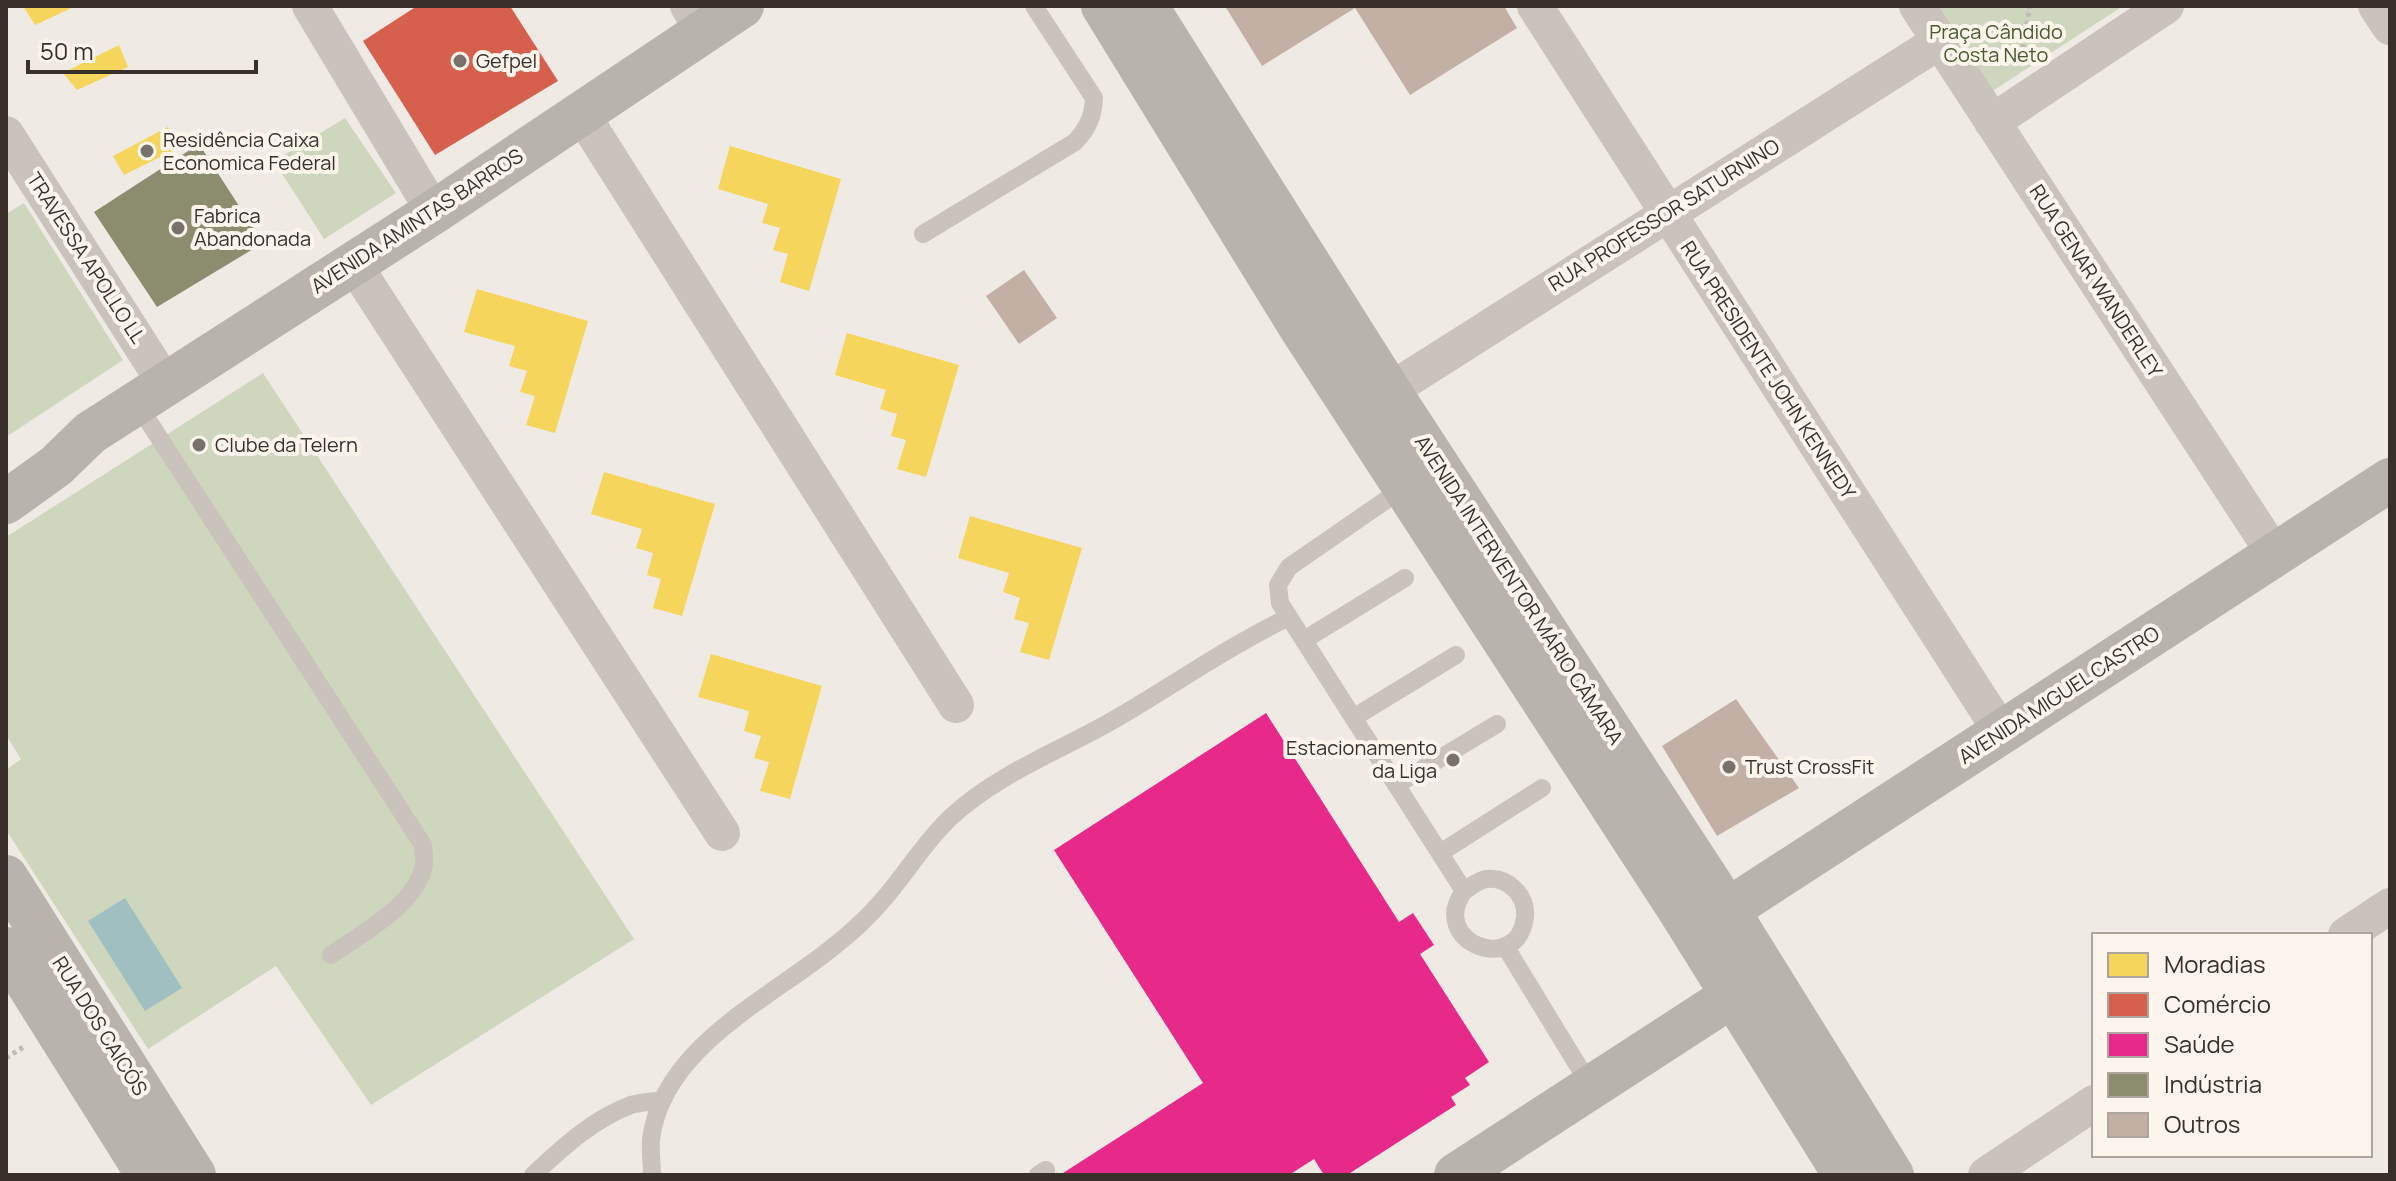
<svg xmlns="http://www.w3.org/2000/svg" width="2396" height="1181" font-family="Manrope,sans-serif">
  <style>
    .green { fill: #cfd6be }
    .water { fill: #9fbfc1 }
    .homes { fill: #f6d55c }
    .shops { fill: #d6604d }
    .health { fill: #e7298a }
    .industry { fill: #8c8c6e }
    .building { fill: #c3b0a5 }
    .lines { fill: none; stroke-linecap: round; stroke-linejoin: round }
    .path { stroke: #c1bbb5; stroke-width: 5; stroke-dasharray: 4 4; stroke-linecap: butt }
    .lane { stroke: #c9c3bc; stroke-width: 18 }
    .street { stroke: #c9c3bc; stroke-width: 36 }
    .secondary { stroke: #b9b3ad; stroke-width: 44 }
    .poi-dot { fill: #79716b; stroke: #fbf5ec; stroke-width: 3 }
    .labels { text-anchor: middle; stroke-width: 8; stroke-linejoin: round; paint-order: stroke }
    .park-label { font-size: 20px; fill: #465a2d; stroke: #fbf5ec }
    .poi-label { font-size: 20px; fill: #3a302a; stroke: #fbf5ec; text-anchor: start }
    .street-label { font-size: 20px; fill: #3a302a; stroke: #fbf5ec }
  </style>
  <rect width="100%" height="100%" fill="#efebe4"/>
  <path class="green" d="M1927,6H2123L1985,96Z
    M345,118L396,193L324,239L274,161Z
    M24,203L123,360L6,437V214Z
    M263,373L634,939L371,1105L276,966L148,1049L6,830V770L21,759L6,735V537Z"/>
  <path class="water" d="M125,898L182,988L145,1011L88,921Z"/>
  <path class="homes" d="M23,6H76L35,25Z
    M119,45L128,67L77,90L63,73Z
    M168,127L182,146L124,175L113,156Z
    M730,146L841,179L809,291L780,282L788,254L773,250L780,228L762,223L768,204L718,189Z
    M477,289L588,321L555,433L526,425L535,396L520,392L527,371L509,366L515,346L464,332Z
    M847,333L959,365L926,477L897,469L906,440L891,436L897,414L880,409L886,390L835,375Z
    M604,472L715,504L682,616L653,608L661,579L647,575L653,553L636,548L642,529L591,514Z
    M970,516L1082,548L1049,660L1020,652L1029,623L1014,619L1020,598L1003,592L1009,573L958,558Z
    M711,654L822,686L790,799L760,791L769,762L754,758L761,736L744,731L749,711L698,697Z"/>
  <path class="shops" d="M417,6H510L558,81L435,155L363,41Z"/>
  <path class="health" d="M1266,713L1399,922L1413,913L1434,945L1420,954L1489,1062L1465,1078L1470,1085L1451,1097L1456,1105L1347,1175H1324L1314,1159L1289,1175H1060L1203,1083L1054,850Z"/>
  <path class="industry" d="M199,144L263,243L157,307L94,212Z"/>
  <path class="building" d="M1225,6H1504L1517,28L1410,95L1355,8L1262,66Z
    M1024,270L1057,318L1019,344L986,296Z
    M1736,699L1799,788L1717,836L1662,746Z"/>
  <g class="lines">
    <path class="path" d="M2020,64L2030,6
      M6,1058L25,1046"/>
    <path class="lane" d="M923,234L1075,142C1088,128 1093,117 1094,98L1034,6
      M136,402L423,845C423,851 425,858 424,864C418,904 362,933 331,955
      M1405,487L1289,567L1278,585L1280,603L1464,891C1470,887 1479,880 1486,879C1508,876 1527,896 1525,917C1518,977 1427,942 1464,891
      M1304,640L1405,578
      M1353,718L1456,655
      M1396,785L1497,724
      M1440,853L1542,788
      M1505,946L1591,1087
      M533,1175C562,1148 593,1119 631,1105C640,1102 652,1102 662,1100
      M652,1175C652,1163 650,1150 651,1139C663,1045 774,997 838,943C853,931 869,916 882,901C906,874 924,842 951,817C998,773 1062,750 1117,718C1174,685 1229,646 1289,617
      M1038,1175L1046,1170"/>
    <path class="street" d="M310,6L434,212
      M688,6L703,31
      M1535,6L2002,733
      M1917,6L2275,555
      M2376,6L2390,27
      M581,113L956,705
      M1992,122L2166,6
      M6,134L165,383
      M353,263L722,833
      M1389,391L1940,41
      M2346,935L2390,906
      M1986,1175L2094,1103"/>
    <path class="secondary" d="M1103,6L1301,328L1677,906L1845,1175
      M1146,6L1389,391L1728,911L1892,1175
      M6,502L56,466L90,433L434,212L742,6
      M6,877L194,1175
      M1710,930L1717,917L2390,480
      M6,949L148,1175
      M1456,1175L1744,988L1751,975"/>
  </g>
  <g class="poi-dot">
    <circle cx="460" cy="61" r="8"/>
    <circle cx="147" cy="151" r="8"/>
    <circle cx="178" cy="228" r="8"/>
    <circle cx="199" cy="445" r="8"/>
    <circle cx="1453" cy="760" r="8"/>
    <circle cx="1729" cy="767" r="8"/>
  </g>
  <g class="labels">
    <g class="park-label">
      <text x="1996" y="39">Praça Cândido<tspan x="1996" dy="23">Costa Neto</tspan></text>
    </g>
    <g class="poi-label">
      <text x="476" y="68">Gefpel</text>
      <text x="163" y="147">Residência Caixa<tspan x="163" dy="23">Economica Federal</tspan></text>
      <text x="194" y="223">Fabrica<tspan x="194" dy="23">Abandonada</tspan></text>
      <text x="215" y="452">Clube da Telern</text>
      <text x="1437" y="755" text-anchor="end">Estacionamento<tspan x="1437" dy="23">da Liga</tspan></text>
      <text x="1745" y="774">Trust CrossFit</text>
    </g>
    <g class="street-label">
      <text transform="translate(1664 215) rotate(-32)" y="7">RUA PROFESSOR SATURNINO</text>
      <text transform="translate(417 221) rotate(-33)" y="7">AVENIDA AMINTAS BARROS</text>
      <text transform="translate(86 258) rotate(57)" y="7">TRAVESSA APOLLO LL</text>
      <text transform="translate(2096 281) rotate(57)" y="7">RUA GENAR WANDERLEY</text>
      <text transform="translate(1768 370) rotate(57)" y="7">RUA PRESIDENTE JOHN KENNEDY</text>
      <text transform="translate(1519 590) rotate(57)" y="7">AVENIDA INTERVENTOR MÁRIO CÂMARA</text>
      <text transform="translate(2059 695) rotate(-33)" y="7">AVENIDA MIGUEL CASTRO</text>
      <text transform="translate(100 1026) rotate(58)" y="7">RUA DOS CAICÓS</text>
    </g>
  </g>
  <rect width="2396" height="1181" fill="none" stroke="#3a302a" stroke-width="16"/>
  <rect x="2092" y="933" width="280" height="224" fill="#fbf5ec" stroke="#aea69e" stroke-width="2"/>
  <rect x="2108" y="953" width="40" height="24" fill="#f6d55c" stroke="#aea69e" stroke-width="2"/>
  <text x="2164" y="973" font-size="24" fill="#3a302a">Moradias</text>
  <rect x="2108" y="993" width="40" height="24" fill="#d6604d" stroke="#aea69e" stroke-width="2"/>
  <text x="2164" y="1013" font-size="24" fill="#3a302a">Comércio</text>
  <rect x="2108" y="1033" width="40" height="24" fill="#e7298a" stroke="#aea69e" stroke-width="2"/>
  <text x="2164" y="1053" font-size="24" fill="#3a302a">Saúde</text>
  <rect x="2108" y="1073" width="40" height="24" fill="#8c8c6e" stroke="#aea69e" stroke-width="2"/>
  <text x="2164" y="1093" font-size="24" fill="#3a302a">Indústria</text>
  <rect x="2108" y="1113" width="40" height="24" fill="#c3b0a5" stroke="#aea69e" stroke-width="2"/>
  <text x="2164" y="1133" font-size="24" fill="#3a302a">Outros</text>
  <path d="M28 60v12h228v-12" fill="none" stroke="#3a302a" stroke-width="4"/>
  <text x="40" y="60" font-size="24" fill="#3a302a" stroke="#fbf5ec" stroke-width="6" paint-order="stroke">50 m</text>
</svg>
